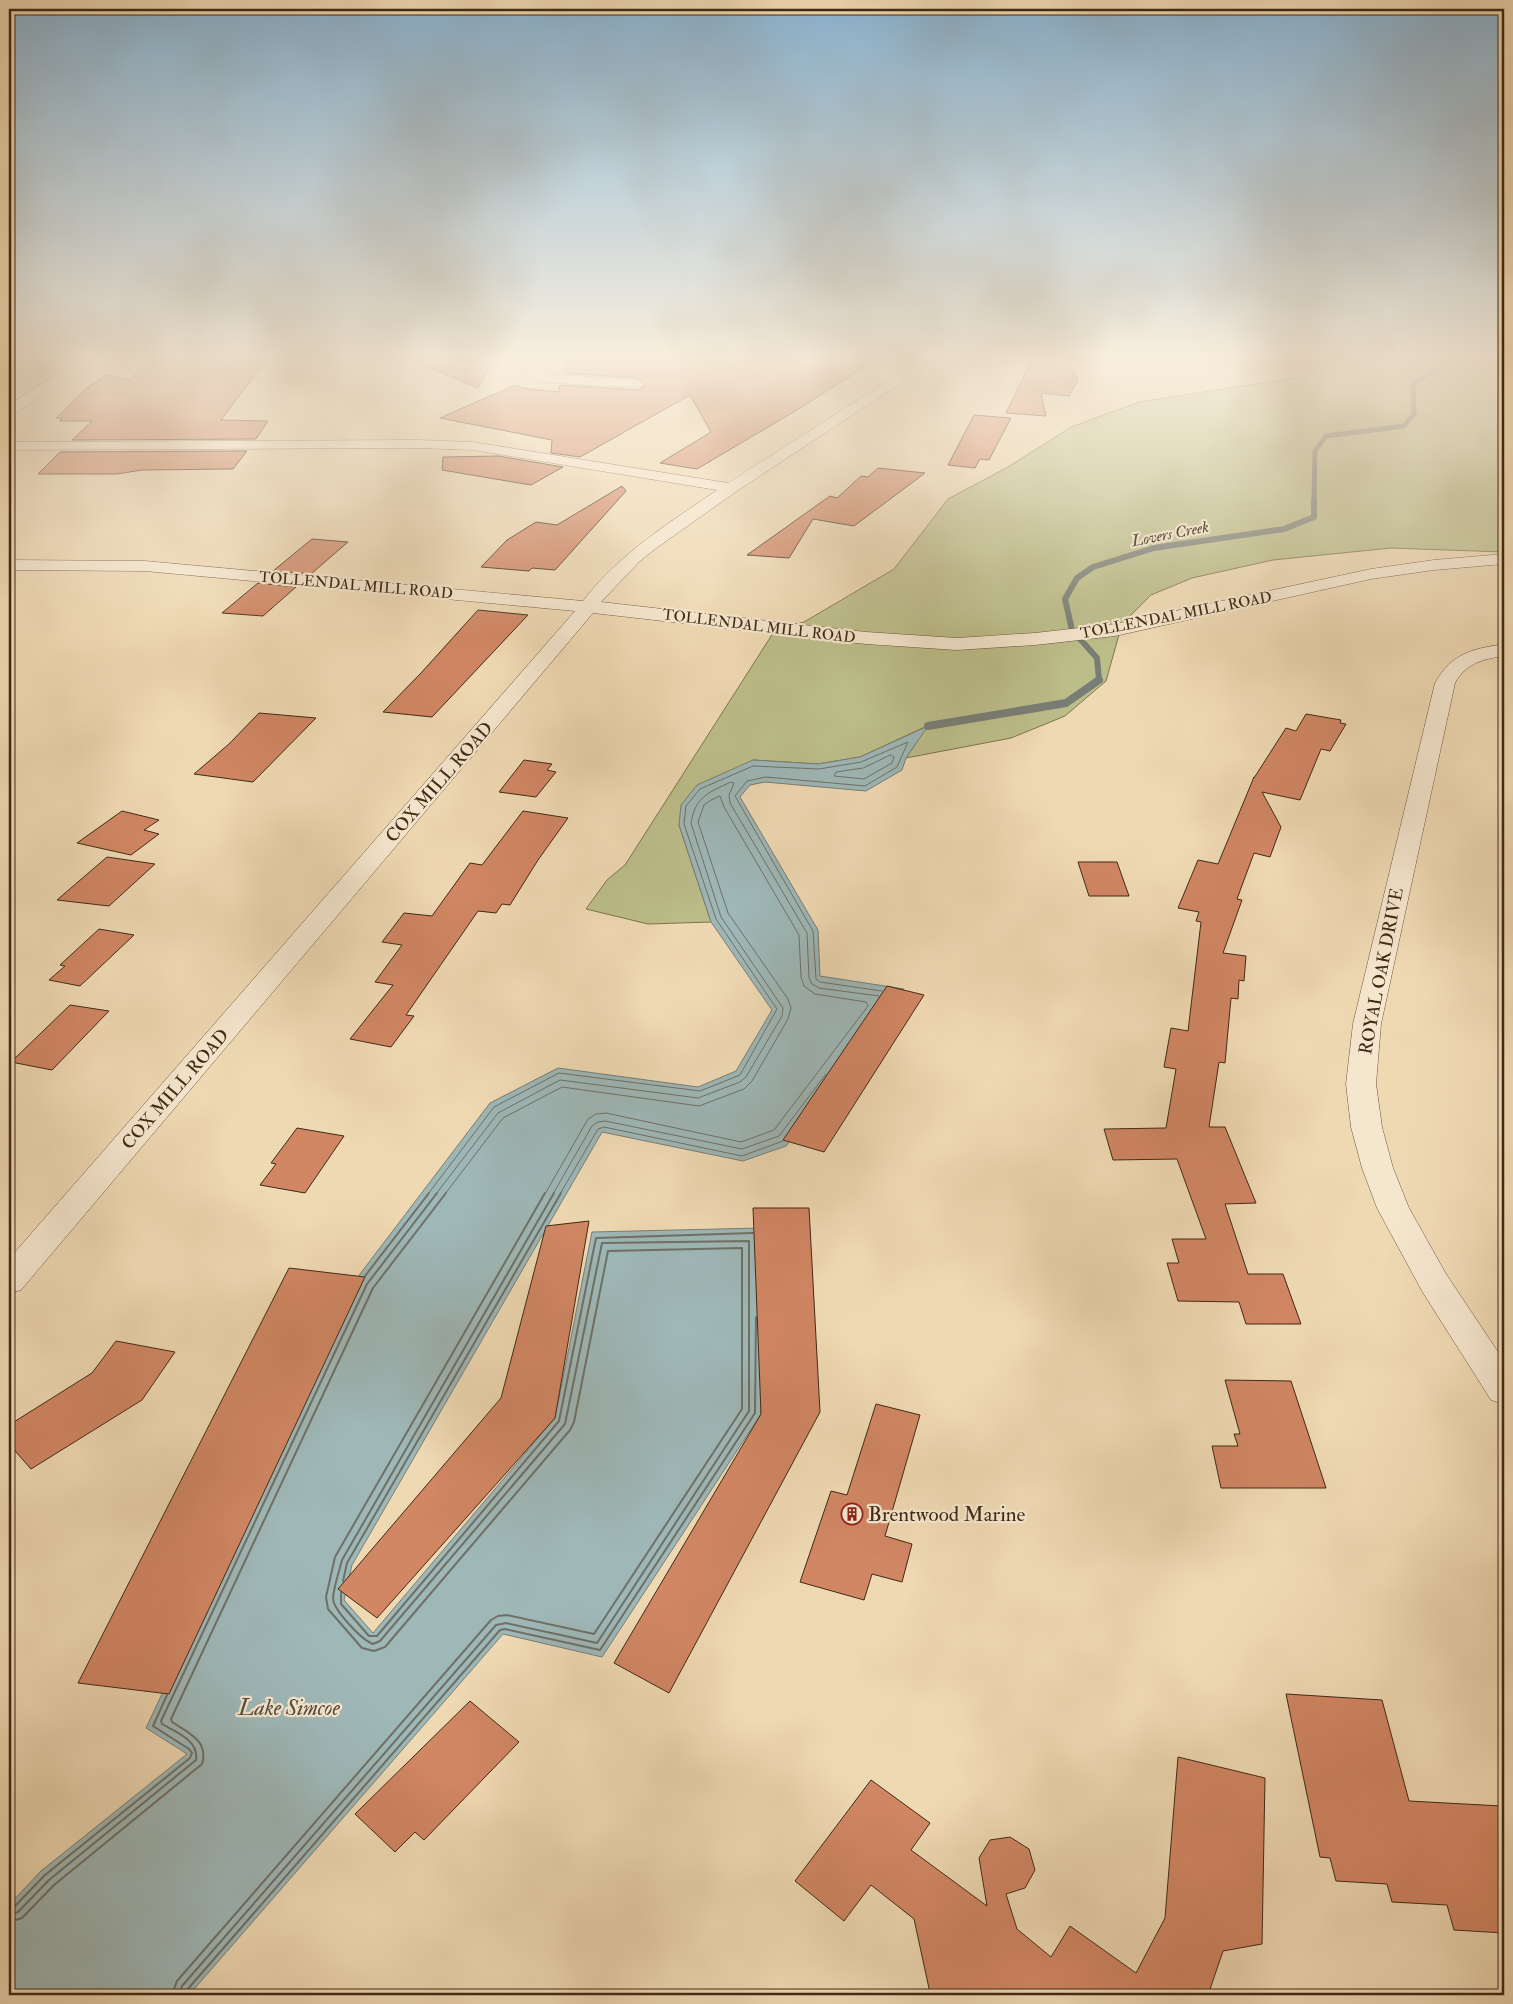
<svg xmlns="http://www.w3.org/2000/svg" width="1513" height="2004" font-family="'IM FELL Double Pica',serif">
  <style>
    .green { fill: #bcbe8a; stroke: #7e7450 }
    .water { fill: #9eb7b7; stroke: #787e76 }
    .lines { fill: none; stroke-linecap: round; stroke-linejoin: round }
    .shore-far1 { stroke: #6f7066; stroke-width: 1 }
    .shore { stroke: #6f7066; stroke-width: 2 }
    .stream-far2 { stroke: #787e76; stroke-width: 5 }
    .stream-far1 { stroke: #787e76; stroke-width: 6 }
    .stream { stroke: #787e76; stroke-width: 8 }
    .building { fill: #d18664; stroke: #402915 }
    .minor-casing { stroke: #6c553c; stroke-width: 1 }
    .minor { fill: #f5e6ce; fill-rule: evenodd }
    .labels { text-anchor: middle; stroke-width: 4.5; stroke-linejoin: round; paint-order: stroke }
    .far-street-label { font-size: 15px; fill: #402915; stroke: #f5e6ce }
    .far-water-label { font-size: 16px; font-style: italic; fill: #584c3e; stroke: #f5e6ce }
    .street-label { font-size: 18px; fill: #402915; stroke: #f5e6ce }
    .near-poi-label { font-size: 21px; fill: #402915; stroke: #f5e6ce; text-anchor: start }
    .near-water-label { font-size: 22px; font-style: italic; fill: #584c3e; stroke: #f5e6ce }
  </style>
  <rect width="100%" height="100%" fill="#efd9b3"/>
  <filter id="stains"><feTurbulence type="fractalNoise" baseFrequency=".004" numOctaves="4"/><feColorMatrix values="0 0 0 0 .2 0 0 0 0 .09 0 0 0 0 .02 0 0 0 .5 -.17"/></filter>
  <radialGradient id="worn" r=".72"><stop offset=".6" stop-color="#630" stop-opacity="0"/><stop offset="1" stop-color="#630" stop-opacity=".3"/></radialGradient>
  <path class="green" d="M1324,357H1504V552L1391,548L1273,560L1192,578L1151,595L1122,624L1106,681L1065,716L1011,738L906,758L927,726L860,757L818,764L753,760L679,825L711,922L648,924L586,909L607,880L625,865L775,630L804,622L894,569L948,499L1008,467L1071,427L1139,402L1313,375L1298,362Z"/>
  <path class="water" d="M928,726L906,758L902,770L866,791L765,782L750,785L740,797L818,930L820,976L904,989L786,1146L743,1161L602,1132L352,1565L344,1600L373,1633L555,1418L592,1232L761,1228V1414L602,1657L503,1634L189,1995H9V1905L41,1871L187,1754L146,1728L357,1278L490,1103L558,1068L698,1087L736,1071L772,1010L711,922L679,825L681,805L697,785L753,760L818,764L860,757Z"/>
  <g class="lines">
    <path class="shore-far1" d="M891,755L894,757L892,763L864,779L834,776L836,772L863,768Z
      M428,1194L494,1107L559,1073L700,1091L740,1075L777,1009L716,919L684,824L686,806L700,789L753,766L819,769L861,762L908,742L897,767L865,786L766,777L747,781L735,796L813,931L816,979L820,982L882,991
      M436,1194L498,1113L560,1080L698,1098L740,1082L746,1077L782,1016L783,1008L721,917L691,823C695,797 709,792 731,782L734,783L729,795L730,803L807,933L809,978L812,984L819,988L879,996
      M445,1194L503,1118L562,1087L699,1106L744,1089L752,1081L788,1019L791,1008L788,999L728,913L698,822L704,805L711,800L720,796L724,807L799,935L801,977L804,986L815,994L866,1002L868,1006L774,1130L741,1142L606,1113L596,1114L588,1119L545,1194
      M553,1194L592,1126L598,1122L605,1121L742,1149L779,1136L826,1074
      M560,1194L598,1129L604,1127L742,1156L783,1141"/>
    <path class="shore" d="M365,1276L429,1193
      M343,1581L347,1563L561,1193
      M341,1593V1604L369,1636H377L559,1421L596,1238L753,1233
      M9,1908L14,1907L45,1875L190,1758L192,1753L189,1749L153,1726L167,1695
      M9,1915L18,1912L49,1880L196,1760C199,1740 176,1732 162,1724L161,1721L367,1284L437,1193
      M9,1922L22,1918L54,1885L202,1764C209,1741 189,1733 172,1722L171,1719L373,1288L446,1193
      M172,1995L177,1981L491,1620L498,1616L507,1615L594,1634L742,1409V1248L608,1251L574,1422L570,1430L385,1647L374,1651L362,1648L328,1609L326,1597L335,1557L545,1193
      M179,1995L182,1986L496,1625L506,1623L597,1643L749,1411V1241L602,1243L565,1424L380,1641L373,1644C362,1640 333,1610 333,1598C334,1586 339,1572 342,1560L554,1193
      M186,1995L187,1990L500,1630L505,1629L600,1650L755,1413L756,1317"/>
    <path class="stream-far2" d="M1314,501L1315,451L1326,436L1404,426L1414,414L1413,383L1443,366L1441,357"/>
    <path class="stream-far1" d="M1097,681L1099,680L1097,658L1072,630L1065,599L1077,578L1093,567L1154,548L1284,529L1314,517V500"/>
    <path class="stream" d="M928,726L1066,703L1099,680"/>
  </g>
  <path class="building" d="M404,357H495L478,388Z
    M569,357H880L797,410L697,469L660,463L711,432L690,395L580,457L551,453L552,440L440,418L515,385L522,388L558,392L560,385L637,390L646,385L637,378L564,373Z
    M1033,357H1065L1078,380L1069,396L1041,393L1046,416L1006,413Z
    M151,358L267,359L221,420L268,421L256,439L72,440L92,421H59L63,418H56L87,388L106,375L130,380Z
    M974,415L1011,418L989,460L980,459L975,468L948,465Z
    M247,451L233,469L142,470L117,474H38L60,452Z
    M498,456L563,467L531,485L442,470L443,457Z
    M878,468L925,473L854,526L813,519L789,558L747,555L830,496L837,498L861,476L868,477Z
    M622,486L626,491L555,570L532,568L529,571L481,567L507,540L536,522L557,525Z
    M312,539L348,542L311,574L273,571Z
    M258,583L296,587L263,616L222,613Z
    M478,610L528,615L432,717L383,712L421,673Z
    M259,713L316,718L253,782L194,774L229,744Z
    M1306,714L1341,720L1340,723L1346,724L1330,751L1321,749L1300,800L1262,792L1281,827L1270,857L1254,853L1237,899L1242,900L1223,953L1246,956L1244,981L1239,980L1238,999L1231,998L1225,1063L1219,1062L1209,1127H1225L1256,1203L1225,1204L1248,1274H1283L1301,1324H1246L1239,1302L1178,1301L1167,1263H1179L1172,1239H1206L1177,1159L1113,1160L1104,1129L1166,1128L1176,1069L1164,1067L1171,1028L1188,1031L1201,922L1196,921L1199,912L1178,908L1198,860L1218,864L1254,777V778L1286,728L1296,731Z
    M524,760L552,764L547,770L556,772L536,797L499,792Z
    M122,811L159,820L144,830L159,834L131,855L77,843Z
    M523,811L568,818L538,860L510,905L502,904L496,913L478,911L406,1015L414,1016L391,1047L350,1039L393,985L375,982L402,945L382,942L404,913L432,916L470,863L482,865Z
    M107,857L155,864L109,906L57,900Z
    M1078,862H1117L1129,896H1089Z
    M99,929L134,935L80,986L49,980L65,966L60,965Z
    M887,986L924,995L824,1152L783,1140Z
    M70,1005L109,1011L52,1070L11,1062Z
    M297,1128L344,1136L305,1193L260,1185L276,1164L271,1163Z
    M753,1208H809L820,1412L669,1693L614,1663L761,1414Z
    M589,1221L555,1418L377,1618L338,1589L501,1398L546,1226Z
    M289,1268L365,1277L169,1694L78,1683Z
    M116,1341L175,1352L142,1400L31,1469L9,1444V1425L92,1373Z
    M1225,1380L1291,1381L1326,1488H1221L1212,1446H1238L1234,1434H1240Z
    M876,1404L920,1415L885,1536L912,1544L902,1582L872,1574L864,1600L800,1582L831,1491L847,1495Z
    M1286,1694L1382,1700L1409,1801L1501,1806L1504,1817V1933L1454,1930L1447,1905L1392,1902L1387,1884L1336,1881L1330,1858L1320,1857Z
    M470,1701L519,1742L424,1840L415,1832L395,1852L355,1814Z
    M1178,1757L1265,1778L1262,1944L1223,1951L1208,1995H956L953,1991L930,1993L914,1919L871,1885L844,1921L795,1881L871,1780L930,1823L911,1850L987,1906L979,1858L990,1840L1010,1837L1029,1849L1035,1870L1025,1888L1006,1894L1017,1929L1051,1957L1070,1926L1136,1973L1165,1918Z"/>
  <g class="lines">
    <g class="minor-casing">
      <path id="minor" d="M83,357H97L14,414L9,415V405Z
        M526,357H538L535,369L545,374L637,380L644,384L637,388L542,382L521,370Z
        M925,357H940L737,491L655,549L639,562L601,602L866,632L957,638L1035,633L1115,624L1371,569L1434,560L1504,554V564L1434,570L1371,579L1115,636L1035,645L957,650L866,644L593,613L21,1290L9,1293V1259L575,611L145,571L9,570V560L145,561L583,601C619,554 669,523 717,490L473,450L417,448L9,450V442L417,440L473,442L728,483Z
        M1504,644V656C1483,659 1466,663 1455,683L1381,1024L1376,1084L1382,1127L1393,1168L1409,1208L1446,1274L1504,1361V1404L1491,1400L1422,1291L1377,1208L1362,1168L1351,1127L1346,1084L1353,1024L1435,683C1452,653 1472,649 1504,644Z"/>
    </g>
    <use href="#minor" class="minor"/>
  </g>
  <linearGradient id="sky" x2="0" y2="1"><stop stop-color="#8ab5d4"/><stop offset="0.56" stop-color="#f8eedd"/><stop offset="1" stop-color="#f8eedd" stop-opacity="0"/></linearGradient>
  <rect width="1513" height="637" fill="url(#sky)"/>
  <defs>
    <g id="building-ring" transform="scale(1.125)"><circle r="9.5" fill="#f5e6ce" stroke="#8f2418" stroke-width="1.5"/><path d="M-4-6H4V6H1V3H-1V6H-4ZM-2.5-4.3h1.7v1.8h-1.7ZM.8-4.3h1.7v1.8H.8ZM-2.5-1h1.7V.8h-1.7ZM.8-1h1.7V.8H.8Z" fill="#8f2418"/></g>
  </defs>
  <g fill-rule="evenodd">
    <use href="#building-ring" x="852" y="1514"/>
  </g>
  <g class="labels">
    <g class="far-street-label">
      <text transform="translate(356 585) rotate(5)" y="5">TOLLENDAL MILL ROAD</text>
      <text transform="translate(1176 615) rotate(-11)" y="5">TOLLENDAL MILL ROAD</text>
      <text transform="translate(759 626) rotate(7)" y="5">TOLLENDAL MILL ROAD</text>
    </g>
    <g class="far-water-label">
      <text transform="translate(1170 533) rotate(-11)" y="6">Lovers Creek</text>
    </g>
    <g class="street-label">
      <text transform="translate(439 782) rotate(-49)" y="6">COX MILL ROAD</text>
      <text transform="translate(1381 971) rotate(-79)" y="6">ROYAL OAK DRIVE</text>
      <text transform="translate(175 1089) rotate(-49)" y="6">COX MILL ROAD</text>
    </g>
    <g class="near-poi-label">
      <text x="868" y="1521">Brentwood Marine</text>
    </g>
    <g class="near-water-label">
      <text x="289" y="1715">Lake Simcoe</text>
    </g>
  </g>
  <rect width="1513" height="2004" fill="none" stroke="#efd9b3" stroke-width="30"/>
  <rect x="10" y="10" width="1493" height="1984" fill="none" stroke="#402915" stroke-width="2.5"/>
  <rect x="15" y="15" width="1483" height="1974" fill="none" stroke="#402915"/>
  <rect width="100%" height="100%" filter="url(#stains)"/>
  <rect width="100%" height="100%" fill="url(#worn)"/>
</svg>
